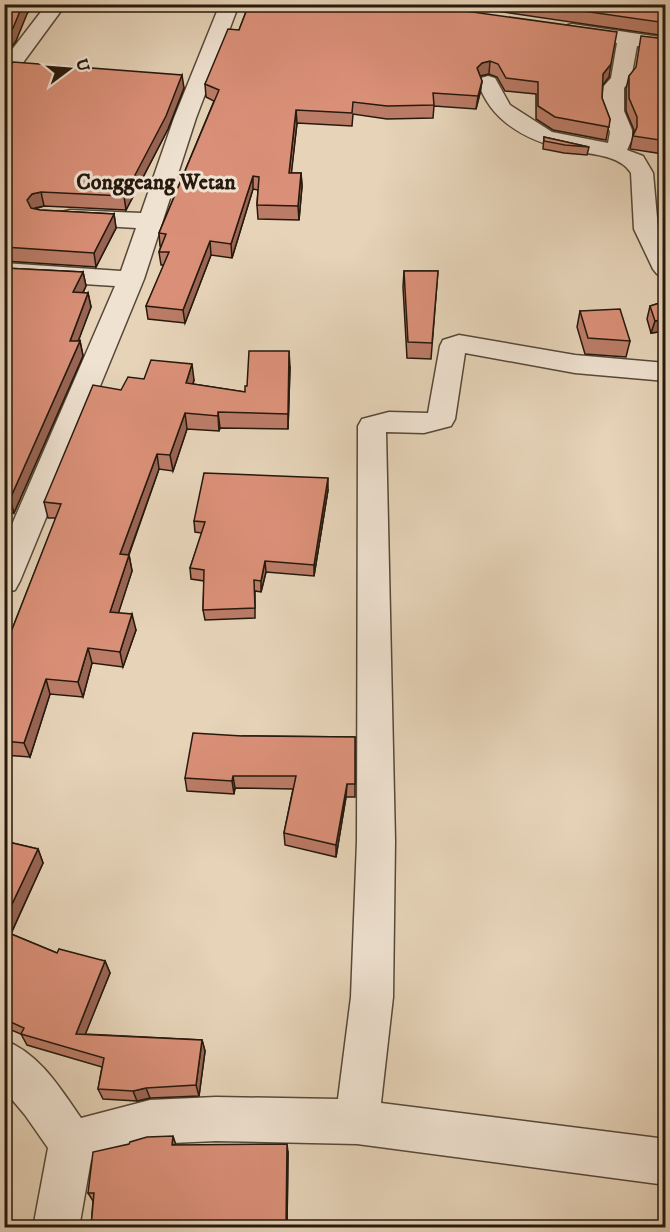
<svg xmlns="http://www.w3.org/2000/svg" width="670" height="1232" font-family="'IM FELL DW Pica',serif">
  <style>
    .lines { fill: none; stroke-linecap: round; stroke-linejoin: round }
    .street-casing { stroke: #564838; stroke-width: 3 }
    .street { fill: #efe2d1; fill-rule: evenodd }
    .wall { fill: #bb7c67; stroke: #26190d; stroke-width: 1.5 }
    .shaded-wall { fill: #996554; stroke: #26190d; stroke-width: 1.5 }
    .building { fill: #da9078; stroke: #26190d; stroke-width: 1.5 }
    .labels { text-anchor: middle; stroke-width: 6; stroke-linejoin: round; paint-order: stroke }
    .far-quarter-label { font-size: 22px; font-weight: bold; fill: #26190d; stroke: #efe2d1 }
  </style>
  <rect width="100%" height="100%" fill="#e6d3b8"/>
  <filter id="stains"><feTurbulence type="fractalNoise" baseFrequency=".00333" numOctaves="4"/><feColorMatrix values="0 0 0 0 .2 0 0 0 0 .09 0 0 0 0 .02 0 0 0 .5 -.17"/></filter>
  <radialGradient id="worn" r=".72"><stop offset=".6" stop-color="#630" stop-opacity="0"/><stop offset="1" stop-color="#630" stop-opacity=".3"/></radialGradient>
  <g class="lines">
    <g class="street-casing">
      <path id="street" d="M47,4H66L11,79L4,81V60Z
        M220,4H239L196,118L144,279L20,581L15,590L4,593V543L115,286L4,279V263L121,271L136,228L70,224L62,222L58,217L62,212L70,210L141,213L174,118Z
        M572,24L666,38V50L637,46L631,79L624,88V111L632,130V139L627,150L643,156L653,173L658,229L666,243V276L657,274L653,269L634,229L631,173C620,154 587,154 568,150C528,141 491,123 478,82L481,78L488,76L495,78L510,105L552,132L608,143L610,132L602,111L603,87L611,78L617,43L565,34L562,30L565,26Z
        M459,335L575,355L666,363V381L575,373L465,353L455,419L451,426L424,433L386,432L395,841L393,997L381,1103L666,1139V1185L357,1144L216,1141L150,1144L91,1160L79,1228H33L48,1148L25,1115L4,1090V1040C40,1054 60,1088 81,1118L150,1100L216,1097L338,1099L351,997L357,841L358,426L362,419L389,412L428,413L440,346L443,340Z"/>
    </g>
    <use href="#street" class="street"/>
  </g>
  <path class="wall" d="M249,4L609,77L603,85L602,98L610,119L606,140L553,130L536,119V94L505,91L497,77L489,74L480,76L482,81L480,93L476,109L434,106L433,118L387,119L353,114L352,126L297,123L291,173H301L302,186L299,220L258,219L257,205L258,190L253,189L232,258L211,255L185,323L148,319L146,306L164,265H161L159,252L161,246H160L159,233L214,101L206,97L205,84L239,30Z
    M448,4H666V36Z
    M666,39V167L663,154L630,149L634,130L626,111V89L629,76Z
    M4,69L184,88L168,129L126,210L44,206L35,209L40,210L114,214L116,228L96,267L4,261Z
    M544,137L589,147L587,155L564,153L543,149Z
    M4,268L83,272L86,286L83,293H88L91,307L78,341H80L83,356L14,513L4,512Z
    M404,271H438L431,359L407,358L403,287Z
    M666,301V331L651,333L647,319L650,306Z
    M580,311L630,341L626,357L585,354L577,327Z
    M290,367L288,429L220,428L219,431L187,429L173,471L159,469L129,555L132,571L118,613L136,630L123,667L92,663L83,697L50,694L30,757L4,755V650L56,518H48L44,502L121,390L144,379L194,380L193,384L245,392L247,386Z
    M328,490L314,576L266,572L261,592L255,591V618L205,620L203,610L204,581L191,579L190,568L202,533L195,532L194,521Z
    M242,736L355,737V797H346L336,857L285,845L284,833L293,789L235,788L234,794L187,791L185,778Z
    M4,841L38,849L43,863L11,934L57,953L105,961L110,973L85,1034L202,1040L205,1051L199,1096L150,1098L137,1101L103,1099L98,1089L102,1067L27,1045L21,1034L4,1027Z
    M176,1145L288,1152L287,1227H91L93,1201L88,1193Z"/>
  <path class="shaded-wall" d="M23,4H34L27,14L16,41L4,56V39Z
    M490,61L489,74L480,76L477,68L482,63Z
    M611,64L609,77L601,87L603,74Z
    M182,75L184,88L168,129L126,210L124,196Z
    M482,81L480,93L476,109L478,96Z
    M296,110L297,123L290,186L289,173Z
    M301,173L302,186L299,220L298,206Z
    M253,176V189L232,258L231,244Z
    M41,192L44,206L35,208L30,214L27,200L32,194Z
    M114,214L116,228L96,267L94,253Z
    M210,241L211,255L185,323L183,310Z
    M83,272L86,286L76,306L73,292Z
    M88,293L91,307L73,355L70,341Z
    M666,319V331L651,333L655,321Z
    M80,341L83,356L14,513L10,499Z
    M289,351L290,367L288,429V414Z
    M192,364L194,380L188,399L186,383Z
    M218,412L220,428L219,431L218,416Z
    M185,413L187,429L173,471L170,455Z
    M157,454L159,469L123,570L120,554Z
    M328,478V490L314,576V565Z
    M129,555L132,571L114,627L110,612Z
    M265,561L266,572L261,592V581Z
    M132,614L136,630L123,667L120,652Z
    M88,648L92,663L83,697L78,682Z
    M46,679L50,694L30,757L24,743Z
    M233,776L235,788L234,794L232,781Z
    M347,784L346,797L336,857V845Z
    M38,849L43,863L7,942L4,937V921Z
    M105,961L110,973L81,1045L76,1034Z
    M202,1040L205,1051L199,1096L196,1085Z
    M146,1088L150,1098L137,1101L133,1091Z
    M173,1136L176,1145H172Z
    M287,1144L288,1152L287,1227H286Z"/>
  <path class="building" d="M4,4H23L13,28L4,39Z
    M249,4H406L444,8L617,32L611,64L603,74L602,98L610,119L609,127L555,117L538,106V82L506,78L498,64L490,61L482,63L477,68L482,81L478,96L433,93L434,105L387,106L353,102L352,113L296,110L289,173H301L298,206L257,205L259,177L253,176L231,244L210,241L183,310L146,306L169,252H159L166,234L159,233L219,90L205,84L228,29L239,30Z
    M534,4H666V23Z
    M641,36L666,39V141L633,136L637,127V117L629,98V76L636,67Z
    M13,62L182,75L166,116L124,196L41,192L32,194L27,200L31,208L40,210L114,214L94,253L4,247V69L9,68Z
    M544,137L589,147L565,145L544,141Z
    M4,268L83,272L73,292L88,293L70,341H80L10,499H4V305L11,290H4Z
    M404,271H438L432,343L408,342Z
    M666,301V319L655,321L650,306Z
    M620,309L630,341L588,338L580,311Z
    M249,351H289L288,414L218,412V416L185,413L170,455L157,454L120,554L129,555L110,612L132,614L120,652L88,648L78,682L46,679L24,743L4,741V650L61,504L44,502L93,385L121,390L128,377L144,379L151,360L192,364L186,383L245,392V386H247Z
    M204,473L328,478L314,565L265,561L261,581L254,580L255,608L203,610L204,570L190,568L205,522L194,521Z
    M193,733L242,736L355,737V784H347L336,845L284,833L296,776H233L232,781L185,778Z
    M4,841L38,849L4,921Z
    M4,931L57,953L59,949L105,961L76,1034L202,1040L196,1085L146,1088L133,1091L98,1089L104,1058L21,1034L24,1028L4,1019Z
    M173,1136L172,1145L287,1144L286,1227H91L94,1193H88L93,1152L129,1144L130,1142L147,1137Z"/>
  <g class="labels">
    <g class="far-quarter-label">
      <text x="156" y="189">Conggeang Wetan</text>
    </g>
  </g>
  <rect width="670" height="1232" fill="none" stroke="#e6d3b8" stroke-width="24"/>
  <rect x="6" y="6" width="658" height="1220" fill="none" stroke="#26190d" stroke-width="3"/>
  <rect x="12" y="12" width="646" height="1208" fill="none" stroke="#26190d" stroke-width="1.5"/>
  <g transform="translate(69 69) rotate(74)" stroke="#efe2d1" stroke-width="4.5" paint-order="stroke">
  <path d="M0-4.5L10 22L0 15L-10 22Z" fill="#26190d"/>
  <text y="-9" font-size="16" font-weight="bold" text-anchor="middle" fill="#26190d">U</text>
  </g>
  <rect width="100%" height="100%" filter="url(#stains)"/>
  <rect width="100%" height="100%" fill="url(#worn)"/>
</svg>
